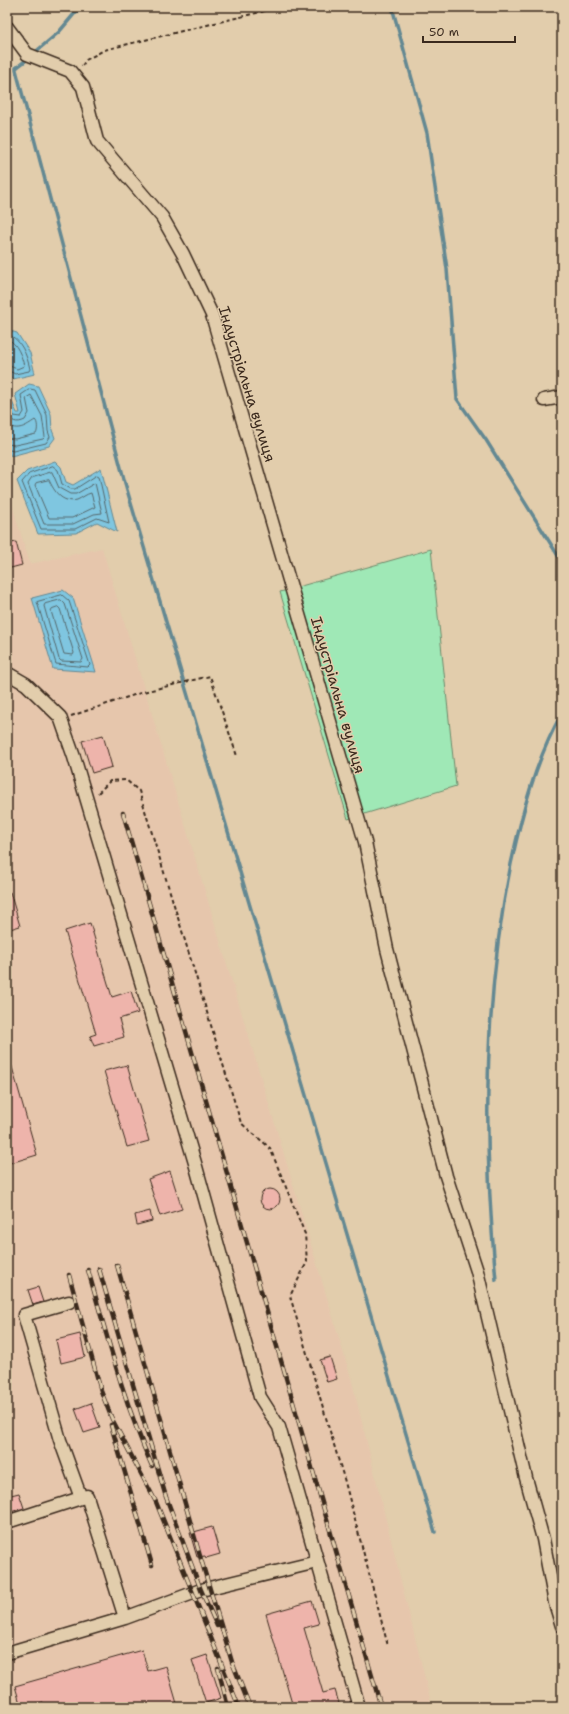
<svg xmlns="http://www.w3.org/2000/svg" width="569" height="1714" font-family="'Shantell Sans',sans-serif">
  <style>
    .built { fill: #e6c6ac }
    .green { fill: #9fe8b6; stroke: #6d896a }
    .water { fill: #7fc6e0; stroke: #648892 }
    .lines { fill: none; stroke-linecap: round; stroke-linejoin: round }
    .shore { stroke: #56686c; stroke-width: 1 }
    .stream { stroke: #648892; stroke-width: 3.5 }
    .building { fill: #eeb4ab; stroke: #3b2a1e }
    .minor-casing { stroke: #3b2a1e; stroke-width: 15 }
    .path { stroke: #3b2a1e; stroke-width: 2; stroke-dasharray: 4 3; stroke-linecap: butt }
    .minor { stroke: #e2cdac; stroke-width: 12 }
    .rail-casing { stroke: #3b2a1e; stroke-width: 4.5 }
    .rail { stroke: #e2cdac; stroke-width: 3; stroke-dasharray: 9; stroke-linecap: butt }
    .labels { text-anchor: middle; stroke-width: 3; stroke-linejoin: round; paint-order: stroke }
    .street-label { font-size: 15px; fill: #3b2a1e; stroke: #e2cdac }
  </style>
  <rect width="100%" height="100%" fill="#e2cdac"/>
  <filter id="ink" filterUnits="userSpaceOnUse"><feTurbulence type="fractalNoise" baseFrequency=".025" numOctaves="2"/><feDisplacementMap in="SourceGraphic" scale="8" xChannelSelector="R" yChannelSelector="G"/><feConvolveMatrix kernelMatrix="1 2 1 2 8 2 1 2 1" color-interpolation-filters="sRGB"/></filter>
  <g filter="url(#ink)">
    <path class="built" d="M7,489L30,564L102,548L351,1378L432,1707H7Z"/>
    <path class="green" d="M431,549L456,786L348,819L280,592Z"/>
    <path class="water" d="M7,330L17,333L30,353L35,374L13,379L7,372Z
      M29,384L38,386L51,414L52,430L55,438L49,446L11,456L7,450V396L10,397L17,413H20L15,394Z
      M55,461L61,467L66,482L73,485L101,468L117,532L97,522L76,533L38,534L17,481L27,471Z
      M63,590L73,598L96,672L53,669L32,598Z"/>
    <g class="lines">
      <path class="shore" d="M7,334C21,338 27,356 30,369L29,371L15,374L7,370
        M7,339C17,342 22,357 24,366L17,369L7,365
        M7,400L14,416L21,417L24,412L21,395L30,389L35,390L47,415L48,431L50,437L46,443L13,451L7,449
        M7,413C10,422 17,424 25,420L29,413L26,398L31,395L42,416L45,437L43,439L15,445L7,444
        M7,425C18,432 26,426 35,420C38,422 38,431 36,434L15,439L7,438
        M53,466L58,470L62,484L71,489H75L97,475L99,476L109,522L97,518L75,529H41L22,482L29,474Z
        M52,472L59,488L70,494H76L95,483L102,513L94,514L73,524H44L28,484L32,478Z
        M49,480C54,491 62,504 77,500C82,498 86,494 91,493L95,507L72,518H49L35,485L36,483Z
        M62,595L69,601L90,665L88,667L56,664L37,602Z
        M61,600L65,604L83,659L81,662L61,661L59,659L44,606L45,604Z
        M58,607L60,609L74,653L73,655L64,654L51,611L52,609Z"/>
      <path class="stream" d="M392,7L427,133L447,269L457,399L486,440L562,562
        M33,54L59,32L80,7
        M29,58L16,68V70L125,483L435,1532
        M496,1280C483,1142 483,1001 511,864C522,813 536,759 562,713"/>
    </g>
    <path class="building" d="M16,542L22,565L7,569V544Z
      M103,735L112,767L92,773L82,741Z
      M7,892H10L20,926L10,929L7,920Z
      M90,923L112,997L131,991L138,1013L119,1019L124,1037L94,1046L90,1036L96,1034L65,931Z
      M7,1060H10L37,1155L7,1164Z
      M127,1065L149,1141L127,1147L104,1071Z
      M170,1171L182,1209L160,1216L148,1179Z
      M260 1199a10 10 0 1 1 20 0a10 10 0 1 1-20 0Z
      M150,1211L152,1221L137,1225L135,1215Z
      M38,1287L43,1302L33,1305L28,1290Z
      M80,1334L85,1357L61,1363L56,1340Z
      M330,1357L337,1379L327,1382L320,1360Z
      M91,1403L100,1428L84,1433L75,1409Z
      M19,1493L24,1508L7,1513V1496Z
      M212,1527L220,1554L206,1558L205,1556L197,1557L190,1533Z
      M312,1601L319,1624L304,1628L323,1693L335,1690L340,1707H293L266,1614Z
      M142,1650L148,1671L166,1666L178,1707H45L43,1702L21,1707L15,1686Z
      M207,1655L221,1698L206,1703L192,1660Z"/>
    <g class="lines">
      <g class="minor-casing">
        <path id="minor" d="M7,27L27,54L70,71L83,87L97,141L162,217L183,254L212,315L365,842L387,949L446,1176L477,1271L526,1478L543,1539L555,1603L562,1626
          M544,400L562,397
          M7,673L26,684L60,717L74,757L195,1163L260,1397L279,1427L359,1707
          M69,1302L24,1315L60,1440L81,1498
          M7,1522L87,1496L125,1618
          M7,1653L125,1618L201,1590L317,1562"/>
      </g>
      <path class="path" d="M82,66L86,60L104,50L281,7
        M71,716L143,692L210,676L237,756
        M98,793L110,781L126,780L139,791L241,1123L270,1148L305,1234L307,1262L290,1296L345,1482L388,1646"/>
      <use href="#minor" class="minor"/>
      <g class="rail-casing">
        <path id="rail" d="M123,813L381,1707
          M117,1265L200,1556L232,1662L250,1707
          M99,1269L166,1497L201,1590L217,1626
          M88,1270C107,1336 124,1403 152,1466
          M69,1275L101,1391L112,1419L156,1502L239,1707
          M111,1425L152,1565
          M218,1668L228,1707"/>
      </g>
      <use href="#rail" class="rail"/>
    </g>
  </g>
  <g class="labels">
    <g class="street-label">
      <text transform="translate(247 384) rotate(73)" y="5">Індустріальна вулиця</text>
      <text transform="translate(338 695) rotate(74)" y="5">Індустріальна вулиця</text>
    </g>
  </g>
  <rect width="569" height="1714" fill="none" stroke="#e2cdac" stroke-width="24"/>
  <rect x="12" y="12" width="545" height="1690" fill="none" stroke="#3b2a1e" stroke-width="1.5" filter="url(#ink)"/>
  <path d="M423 36v6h92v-6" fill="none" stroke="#3b2a1e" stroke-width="2"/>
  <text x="429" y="36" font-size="12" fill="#3b2a1e" stroke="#e2cdac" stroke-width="3" paint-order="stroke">50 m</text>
</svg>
